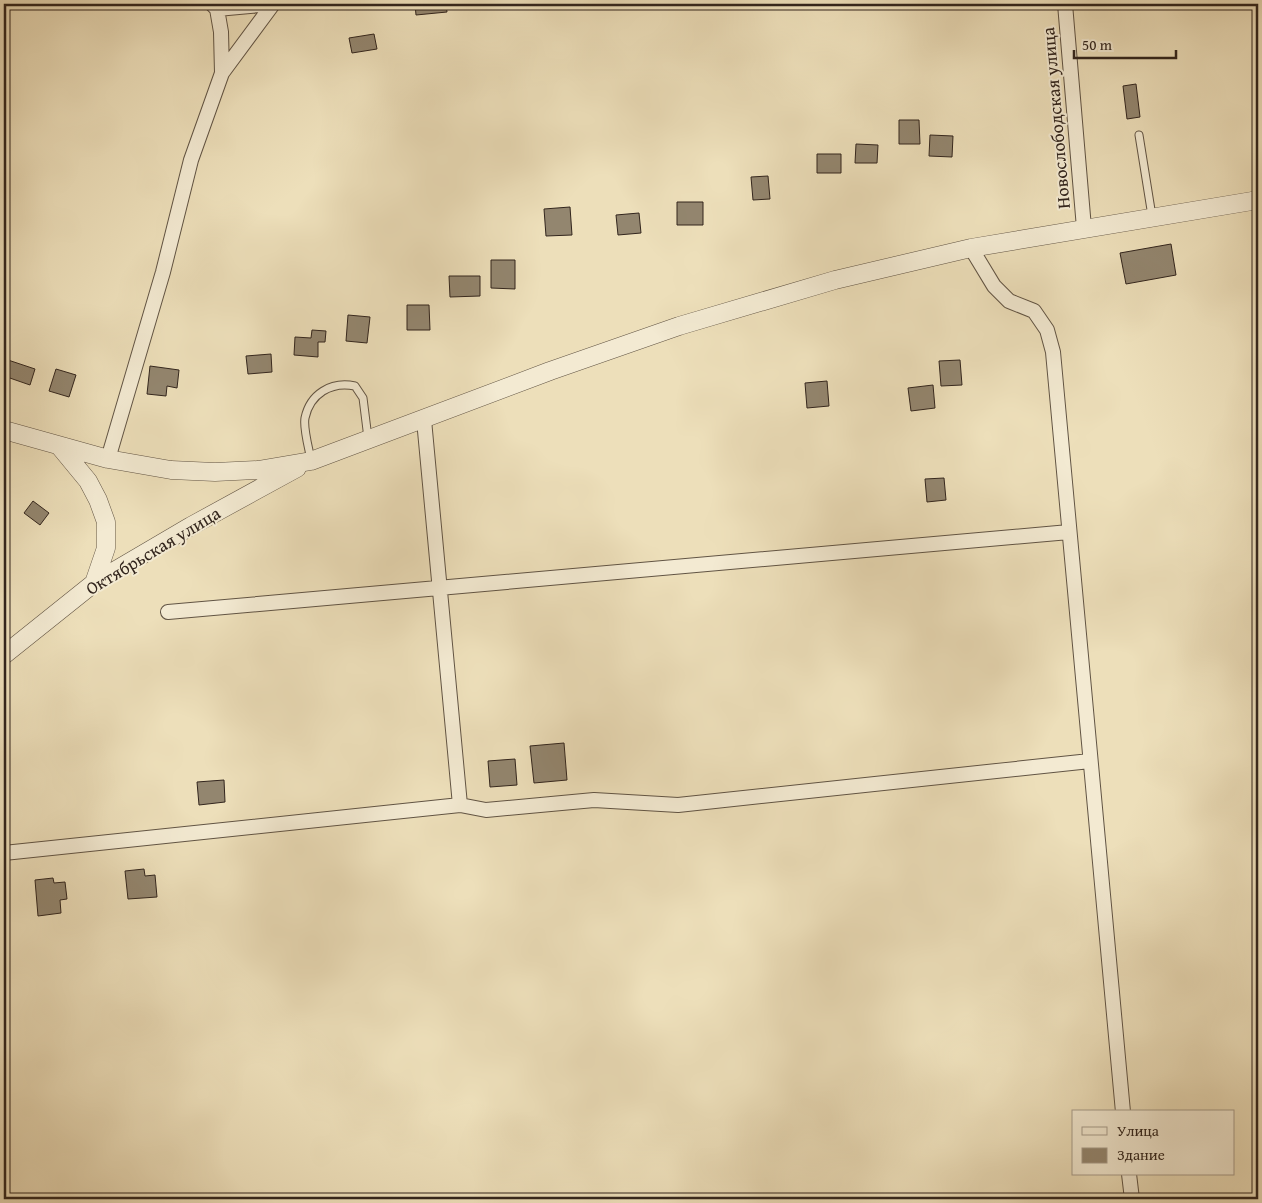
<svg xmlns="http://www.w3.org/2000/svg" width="1262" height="1203" font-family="'Gentium Book Plus',serif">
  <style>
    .building { fill: #93866f; stroke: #32251d }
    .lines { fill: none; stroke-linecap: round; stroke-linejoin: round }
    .service-casing { stroke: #615444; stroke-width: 9 }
    .minor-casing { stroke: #615444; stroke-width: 16 }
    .tertiary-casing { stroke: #615444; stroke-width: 19 }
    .service { stroke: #f3ead2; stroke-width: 7 }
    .minor { stroke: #f3ead2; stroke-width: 14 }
    .tertiary { stroke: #f3ead2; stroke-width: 18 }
    .labels { text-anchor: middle; stroke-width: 4; stroke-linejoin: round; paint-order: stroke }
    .street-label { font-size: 18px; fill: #32251d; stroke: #f3ead2 }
  </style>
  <rect width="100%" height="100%" fill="#eddfba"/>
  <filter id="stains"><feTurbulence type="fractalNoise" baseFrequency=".004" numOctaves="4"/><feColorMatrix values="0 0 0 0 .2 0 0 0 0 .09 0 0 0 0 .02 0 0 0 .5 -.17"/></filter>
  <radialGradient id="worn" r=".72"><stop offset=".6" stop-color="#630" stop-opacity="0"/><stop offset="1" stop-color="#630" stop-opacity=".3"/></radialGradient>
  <path class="building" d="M415,4H446L447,12L416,15Z
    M374,34L377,49L352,53L349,38Z
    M1136,84L1140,117L1127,119L1123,86Z
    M899,120H919L920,144H899Z
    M930,135L953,136L952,157L929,156Z
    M856,144L878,145L877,163H855Z
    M817,154H841V173H817Z
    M768,176L770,199L753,200L751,177Z
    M677,202H703V225H677Z
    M570,207L572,235L546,236L544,209Z
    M639,213L641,233L618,235L616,215Z
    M1171,244L1176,275L1126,284L1120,253Z
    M491,260H515V289L491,288Z
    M449,276H480V296L450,297Z
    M407,305H429L430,330H407Z
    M348,315L370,317L367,343L346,341Z
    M312,330L326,331L325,342H318V357L294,355L295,337L311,338Z
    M271,354L272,372L248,374L246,356Z
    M5,359L35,369L30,385L4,376Z
    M960,360L962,385L941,386L939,361Z
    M150,366L179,370L177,388L167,386L166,396L147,394Z
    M56,369L76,375L69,397L49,391Z
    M827,381L829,406L807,408L805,383Z
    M933,385L935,408L911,411L908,388Z
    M944,478L946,500L927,502L925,479Z
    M33,501L49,513L40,525L24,513Z
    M564,743L567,780L534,783L530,746Z
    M515,759L517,785L490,787L488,761Z
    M224,780L225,802L199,805L197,782Z
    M144,869L145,876L155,875L157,897L128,899L125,871Z
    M53,878L54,883L65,882L67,899L60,900L61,913L38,916L35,880Z"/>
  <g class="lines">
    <g class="service-casing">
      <path id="service" d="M1139,135L1152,216
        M311,460C309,449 303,428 305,418C310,394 331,381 355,386L363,398L368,438"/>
    </g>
    <g class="minor-casing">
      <path id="minor" d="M212,4L217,9L271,4
        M1065,4L1084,228
        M217,9L221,32L222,73
        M971,248L994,286L1009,301L1034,311L1047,330L1053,352L1123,1112
        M424,420L460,805L486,810L594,800L678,805L1090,761
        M108,459L163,272L191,160L222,73L273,4
        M168,612L1069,532
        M4,853L460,805
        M1129,1174L1132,1199"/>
    </g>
    <g class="tertiary-casing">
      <path id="tertiary" d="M4,430L108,459L171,470L215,472L258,470L311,461L550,371L679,326L835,280L971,248L1258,200
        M60,447L88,481L98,500L106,522V548L94,583
        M4,655L94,583L191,526L297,468"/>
    </g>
    <use href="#service" class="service"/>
    <use href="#minor" class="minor"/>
    <use href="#tertiary" class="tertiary"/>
  </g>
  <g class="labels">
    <g class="street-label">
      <text transform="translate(1056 118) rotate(-95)" y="6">Новослободская улица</text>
      <text transform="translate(153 551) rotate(-31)" y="6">Октябрьская улица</text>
    </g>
  </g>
  <rect width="1262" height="1203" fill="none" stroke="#eddfba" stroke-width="20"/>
  <rect x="5" y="5" width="1252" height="1193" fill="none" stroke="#32251d" stroke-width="2.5"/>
  <rect x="10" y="10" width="1242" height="1183" fill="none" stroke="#32251d"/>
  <rect x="1072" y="1110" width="162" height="65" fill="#f3ead2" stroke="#a69b8a"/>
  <rect x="1082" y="1127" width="25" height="8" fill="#f3ead2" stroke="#a69b8a"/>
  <text x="1117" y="1136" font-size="15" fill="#32251d">Улица</text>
  <rect x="1082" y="1148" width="25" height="15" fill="#93866f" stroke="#a69b8a"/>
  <text x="1117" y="1160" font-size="15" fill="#32251d">Здание</text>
  <path d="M1074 50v8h102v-8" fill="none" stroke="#32251d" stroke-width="2.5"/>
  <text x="1082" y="50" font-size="15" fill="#32251d" stroke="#f3ead2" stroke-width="4" paint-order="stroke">50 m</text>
  <rect width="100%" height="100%" filter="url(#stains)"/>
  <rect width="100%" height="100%" fill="url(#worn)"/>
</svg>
